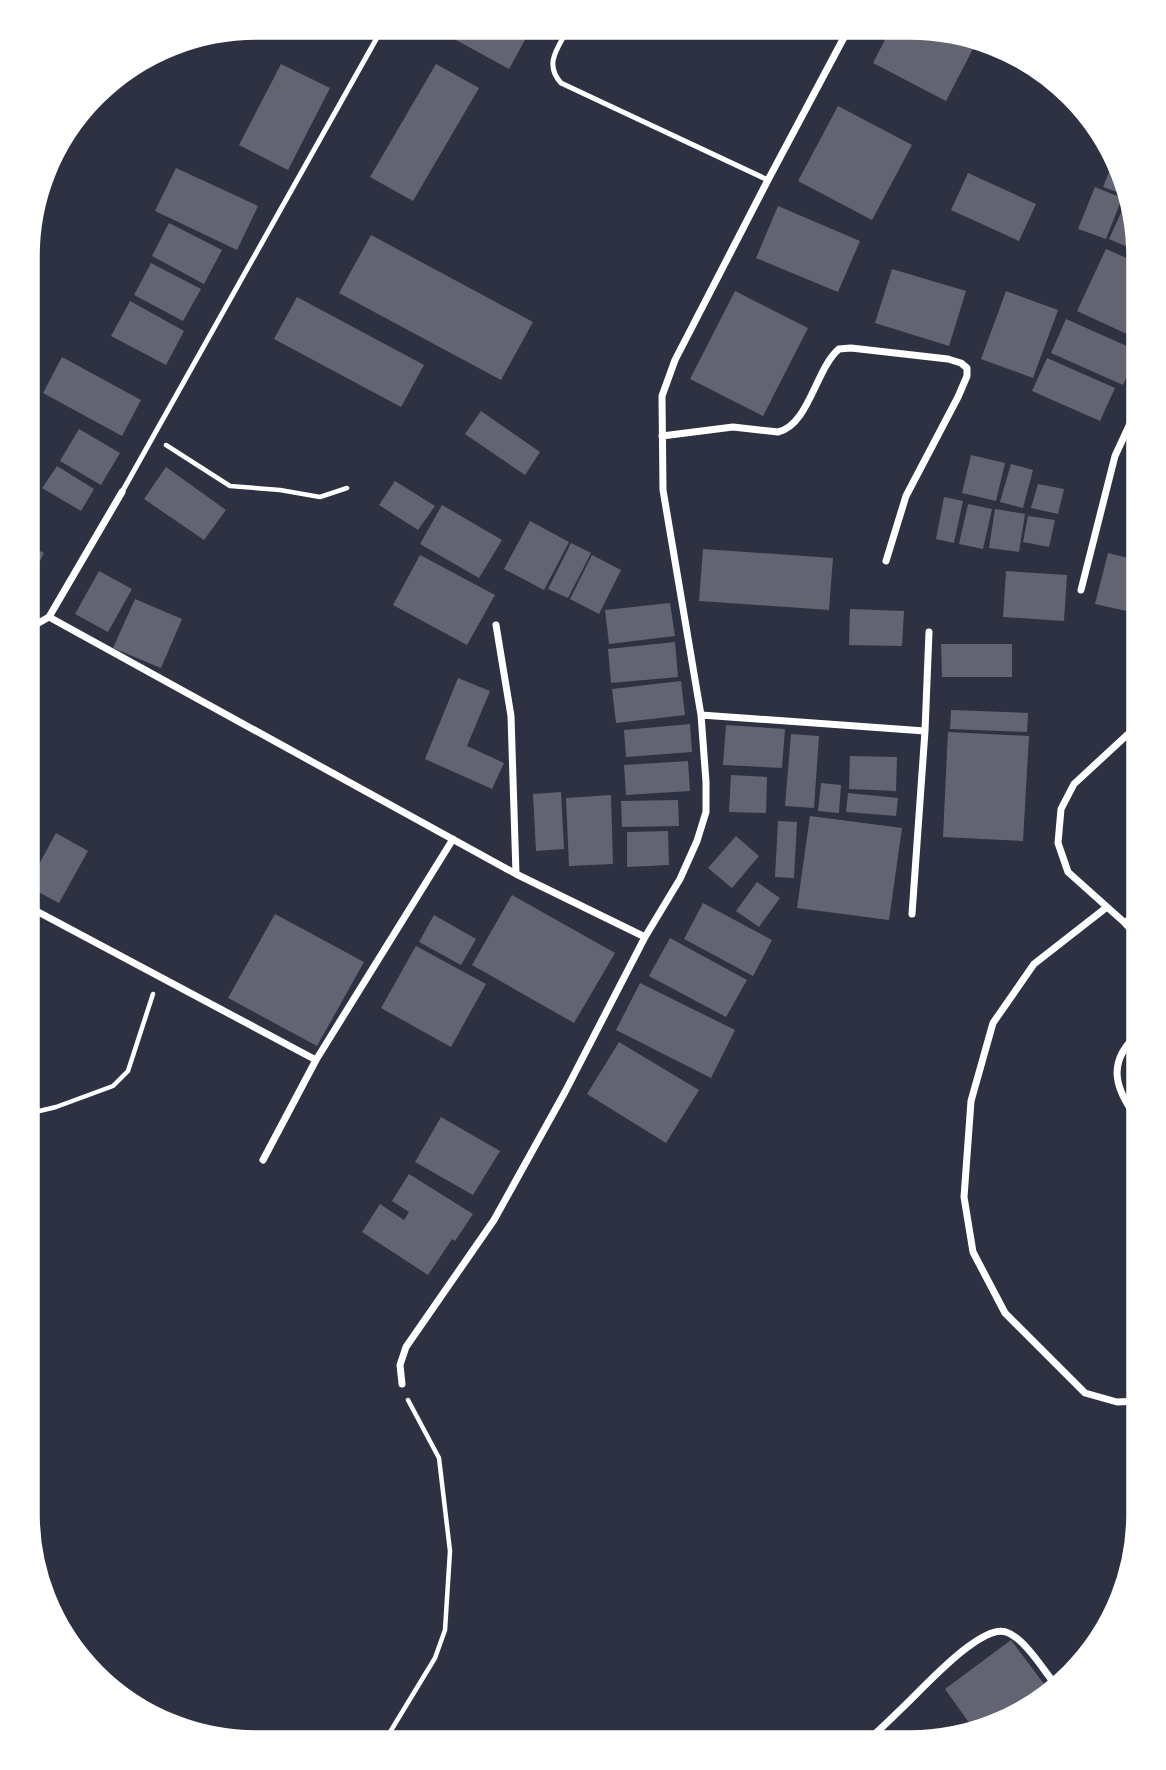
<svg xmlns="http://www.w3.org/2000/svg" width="1166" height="1770" font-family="Quicksand,sans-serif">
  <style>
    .building { fill: #626471 }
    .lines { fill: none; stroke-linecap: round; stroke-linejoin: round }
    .path { stroke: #fff; stroke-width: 4.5 }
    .service { stroke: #fff; stroke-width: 5 }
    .minor { stroke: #fff; stroke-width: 7 }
    .rim { fill: none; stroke: #fff; stroke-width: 3.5 }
  </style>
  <rect width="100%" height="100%" fill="#2d3142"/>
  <path class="building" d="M437,27H532L509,69L436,29Z
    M891,28H940L976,43L946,101L873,63Z
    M281,64L330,88L288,170L239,145Z
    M436,64L479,88L413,201L370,177Z
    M838,106L912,145L872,220L798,181Z
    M1113,162L1122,168L1128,196L1103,187Z
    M176,168L258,206L237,250L155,211Z
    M968,173L1036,204L1019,241L951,210Z
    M1095,187L1122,198L1106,239L1078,229Z
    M1125,204L1130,207L1139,252L1109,239Z
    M778,206L860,241L838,292L756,258Z
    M169,223L222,250L204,284L152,256Z
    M371,235L533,322L501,380L339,293Z
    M1106,249L1140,264V312L1129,335L1077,311Z
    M151,263L201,289L183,321L134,295Z
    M892,269L966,291L949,346L875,323Z
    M735,291L808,328L763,416L690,379Z
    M1006,291L1058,310L1033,378L981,359Z
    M297,297L424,365L401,407L274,339Z
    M130,301L184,331L166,365L111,336Z
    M1066,319L1138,351L1123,385L1051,353Z
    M62,357L141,400L122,436L43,393Z
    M1047,358L1115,388L1100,421L1032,391Z
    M481,411L540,452L525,475L465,434Z
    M79,429L120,453L101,485L60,461Z
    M971,455L1005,463L996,501L962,493Z
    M1011,464L1033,470L1023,508L1000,502Z
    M57,466L94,489L81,511L42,488Z
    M166,467L226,510L204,540L144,499Z
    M395,481L435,506L418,530L379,505Z
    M1038,484L1064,489L1058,514L1031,508Z
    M944,497L963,501L954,543L936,539Z
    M968,504L992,509L983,549L959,544Z
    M442,505L502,540L479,578L420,544Z
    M995,509L1025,514L1019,552L989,548Z
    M1028,516L1055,520L1049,547L1023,542Z
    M530,521L569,542L544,590L504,569Z
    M571,543L591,553L568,598L548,589Z
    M28,545L44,553L28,585Z
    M703,549L833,558L829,610L699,601Z
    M1108,553L1140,561V614L1095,604Z
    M420,555L495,595L467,645L393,605Z
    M592,555L621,570L599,614L570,599Z
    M99,571L132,589L108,632L75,614Z
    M1006,571L1067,575L1064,621L1003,617Z
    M135,599L182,619L161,668L113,648Z
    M670,603L675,636L609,644L605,610Z
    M850,609L904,611L902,646L849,645Z
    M675,642L678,677L611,683L608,649Z
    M941,644H1012V677H942Z
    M458,678L490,691L467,746L504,763L492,789L425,759Z
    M681,681L685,715L616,723L612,689Z
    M951,710L1028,713L1027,732L950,729Z
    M690,724L692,752L626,757L624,730Z
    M726,725L785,729L782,768L723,765Z
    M948,732L1029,736L1023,841L943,837Z
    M791,734L819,736L814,808L785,806Z
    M850,756L897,757L896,791L849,789Z
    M688,761L690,791L626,795L624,765Z
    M731,775L767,777L766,813L729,812Z
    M821,783L841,785L839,813L818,811Z
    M561,792L564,849L536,851L533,794Z
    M848,793L898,798L896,816L846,812Z
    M611,795L613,864L569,866L566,798Z
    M678,800L679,826L622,827L621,801Z
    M810,816L902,828L889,920L797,908Z
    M778,821L797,822L794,878L775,877Z
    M668,831L669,865L627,867V832Z
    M56,833L88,851L59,903L27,886Z
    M736,836L759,856L732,888L708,868Z
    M757,882L780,898L759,927L736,911Z
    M512,895L615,953L574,1023L472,965Z
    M703,903L772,940L753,976L684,939Z
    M275,914L364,962L317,1046L228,998Z
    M434,915L476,939L461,965L419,942Z
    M670,938L747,980L726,1017L649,976Z
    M416,946L486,984L451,1047L381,1008Z
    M640,983L735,1030L711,1078L616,1030Z
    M619,1042L699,1090L666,1143L587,1094Z
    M441,1117L500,1151L473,1195L415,1162Z
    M409,1174L473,1214L455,1241L452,1239L428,1275L362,1232L380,1204L404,1220L409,1212L392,1201Z
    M1011,1640L1047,1688L998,1726L975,1731L945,1689Z"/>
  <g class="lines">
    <path class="path" d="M166,445L230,486L280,490L320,497L347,488
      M27,1114L56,1107L113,1086L128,1071L153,994
      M384,1742L435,1658L445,1630L450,1551L439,1458L408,1400"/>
    <path class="service" d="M569,27C559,47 543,63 561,83L768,180
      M122,492L383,27"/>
    <path class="minor" d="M662,436L733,427L778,432C809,425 816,368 839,349L851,348L948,359L961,363L967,368V376L958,397L906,496L886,561
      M1081,590L1115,456L1140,402
      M49,617L516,874L645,937
      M496,625L511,716L516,874
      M28,629L49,617L122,492
      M701,715L925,731L929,632
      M27,906L316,1060L453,839
      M1107,907L1034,964L993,1023L971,1101L964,1197L973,1252L1005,1313L1085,1393L1117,1402L1139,1401
      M912,914L925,731
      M1125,923L1139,911
      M1139,938L1125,923L1068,872L1058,843L1061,809L1074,784L1140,723
      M1139,1121C1115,1090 1105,1062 1139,1033
      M263,1160L316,1060
      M402,1384L400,1365L406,1347L494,1220L565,1092L645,937L680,879L697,841L706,812V782L701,715L663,490L662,396L675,360L768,180L849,28
      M864,1744C876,1733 888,1722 900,1710C919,1693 980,1623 1006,1632C1024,1638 1043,1669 1054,1683"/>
  </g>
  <path d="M0 0H1166V1770H0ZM256 38H910A218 218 0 0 1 1128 256V1514A218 218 0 0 1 910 1732H256A218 218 0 0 1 38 1514V256A218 218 0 0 1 256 38Z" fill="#fff" fill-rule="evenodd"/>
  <path class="rim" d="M256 38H910A218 218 0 0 1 1128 256V1514A218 218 0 0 1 910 1732H256A218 218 0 0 1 38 1514V256A218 218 0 0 1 256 38Z"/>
</svg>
